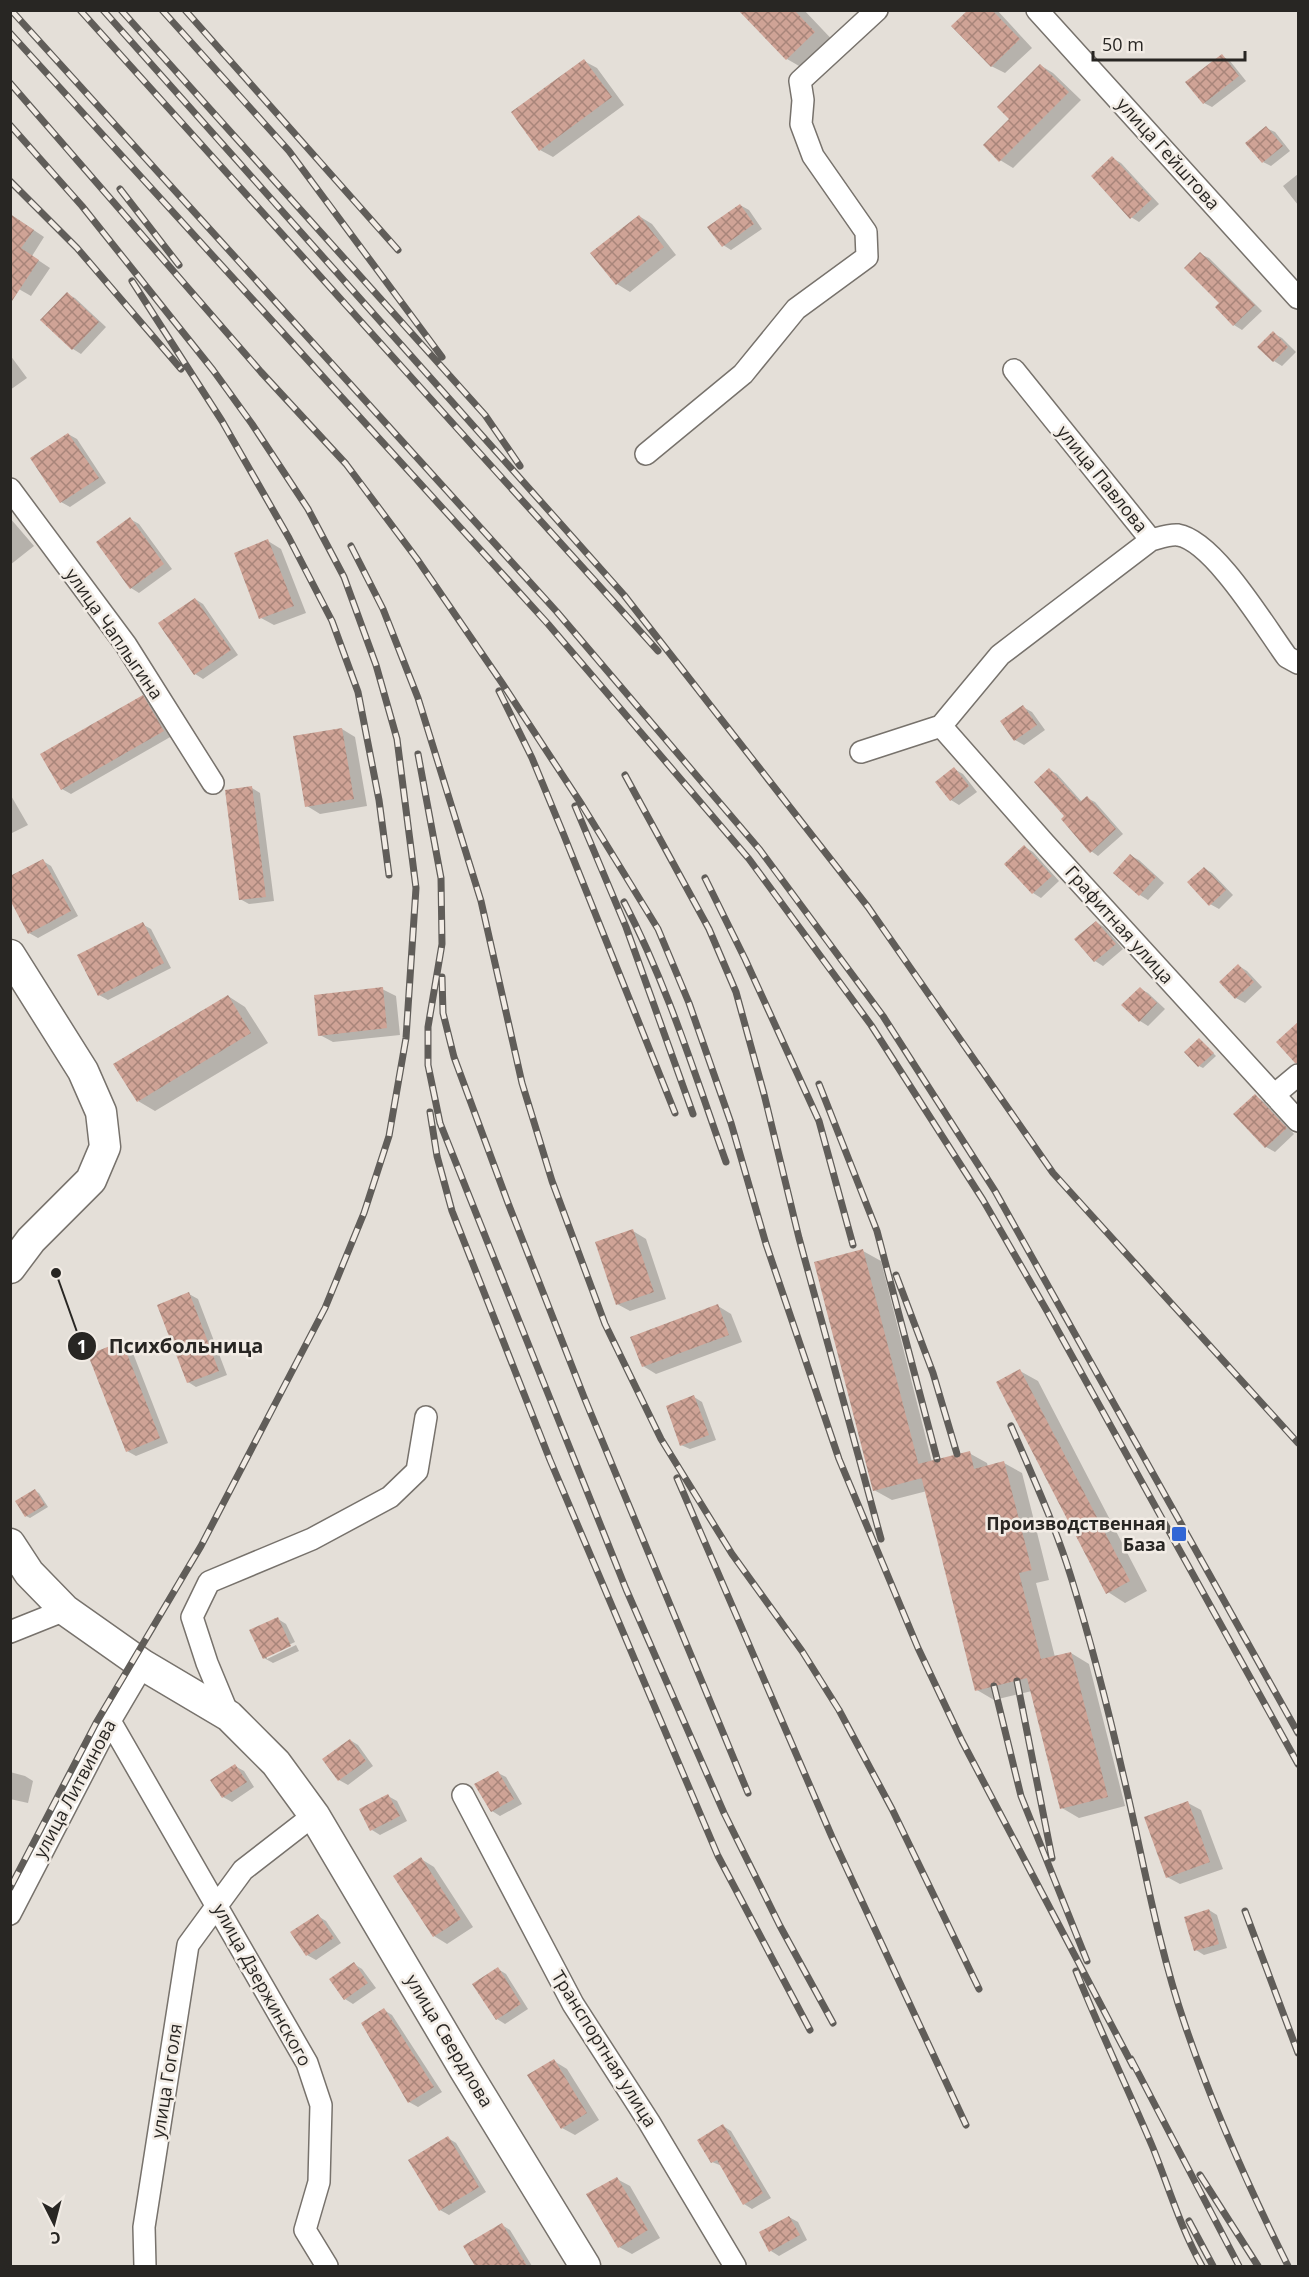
<svg xmlns="http://www.w3.org/2000/svg" width="1309" height="2277" font-family="'Open Sans',sans-serif">
  <style>
    .shadow { fill: #0003 }
    .building { fill: url(#building-cross-hatch) }
    .lines { fill: none; stroke-linecap: round; stroke-linejoin: round }
    .street-casing { stroke: #77726c; stroke-width: 24 }
    .secondary-casing { stroke: #77726c; stroke-width: 33 }
    .street { stroke: #fff; stroke-width: 21 }
    .secondary { stroke: #fff; stroke-width: 30 }
    .rail-casing { stroke: #605d59; stroke-width: 7 }
    .rail { stroke: #f2ece5; stroke-width: 4.5; stroke-dasharray: 14; stroke-linecap: butt }
    .poi-dot { fill: #3266d5; stroke: #f2ece5; stroke-width: 2 }
    .labels { text-anchor: middle; stroke-width: 5; stroke-linejoin: round; paint-order: stroke }
    .street-label { font-size: 18px; fill: #282623; stroke: #f2ece5 }
    .poi-label { font-size: 18px; font-weight: bold; fill: #282623; stroke: #f2ece5; text-anchor: end }
    .leader { fill: none; stroke: #282623; stroke-width: 2 }
    .callout-dot { fill: #282623; stroke: #f2ece5; stroke-width: 2 }
    .mark-label { font-size: 18px; text-anchor: middle; font-weight: bold; fill: #fff }
    .callout-label { font-size: 20px; text-anchor: middle; font-weight: bold; fill: #282623; stroke: #f2ece5; stroke-width: 5; stroke-linejoin: round; paint-order: stroke }
  </style>
  <defs>
    <pattern id="building-cross-hatch" width="8" height="8" patternUnits="userSpaceOnUse" patternTransform="scale(1.5)"><rect width="8" height="8" fill="#cfa396"/><path d="M0 0l8 8M0 8l8-8" fill="none" stroke="#a8857a"/></pattern>
  </defs>
  <rect width="100%" height="100%" fill="#e4dfd8"/>
  <path class="shadow" d="M740,10H804L840,48L813,74L787,59Z
    M970,10H997L1032,48L1005,73L991,66Z
    M1222,56L1230,61L1246,81L1212,107L1204,103Z
    M584,61L597,68L624,105L553,157L540,150Z
    M1040,65L1053,73L1081,100L1013,168L1000,160L1011,119Z
    M1266,128L1275,132L1290,151L1271,166L1263,162Z
    M1112,158L1121,163L1159,204L1139,222L1131,217Z
    M1298,174V205L1283,186Z
    M740,205L749,210L762,229L731,250L723,245Z
    M10,214L44,237L32,256L50,268L31,296L10,284Z
    M639,216L652,224L676,255L630,292L617,284Z
    M1200,254L1209,258L1262,311L1242,330L1234,325L1217,307L1221,303Z
    M67,294L75,298L106,327L81,354L73,349Z
    M1273,333L1282,338L1296,352L1282,366L1274,361L1259,347Z
    M10,355L27,378L10,390Z
    M68,434L77,439L106,483L70,507L61,502L32,458Z
    M10,518L34,546L10,565Z
    M130,519L139,524L172,569L139,593L131,588Z
    M268,541L281,549L306,613L274,625L261,618Z
    M195,599L203,604L238,655L203,679L195,674Z
    M143,697L151,702L172,736L71,794L62,789Z
    M1023,707L1032,712L1045,730L1024,745L1015,740Z
    M342,729L355,737L367,806L320,814L307,806Z
    M954,769L963,774L977,792L959,805L951,800Z
    M1050,770L1057,774L1082,802L1087,798L1095,802L1123,834L1098,856L1091,851L1066,816Z
    M252,788L260,793L274,901L249,904L240,899Z
    M10,794L28,825L10,834Z
    M1025,847L1033,852L1059,881L1041,898L1033,893Z
    M1131,856L1139,860L1164,883L1148,900L1140,895Z
    M43,861L51,866L78,916L38,938L29,933Z
    M1204,868L1212,873L1233,895L1219,909L1210,904Z
    M1096,922L1104,927L1123,949L1103,966L1095,961Z
    M142,924L151,929L171,968L108,1000L99,995Z
    M1239,966L1247,971L1262,987L1245,1003L1236,998L1221,982Z
    M382,989L396,996L400,1035L333,1042L320,1035Z
    M1140,989L1148,993L1165,1009L1148,1026L1140,1021L1124,1005Z
    M228,996L245,1007L268,1043L155,1111L138,1101Z
    M1199,1039L1216,1056L1203,1068L1199,1066Z
    M1255,1096L1263,1101L1294,1134L1275,1152L1266,1147L1235,1115Z
    M633,1231L646,1239L666,1299L630,1311L617,1304Z
    M863,1251L881,1261L932,1462L969,1453L987,1463L988,1467L1004,1463L1022,1473L1049,1580L1036,1583L1055,1657L1071,1653L1089,1664L1125,1806L1079,1818L1062,1808L1032,1691L994,1700L977,1690L927,1491L892,1500L874,1490Z
    M189,1294L198,1299L227,1375L196,1387L188,1382Z
    M718,1306L731,1314L742,1342L656,1374L643,1366Z
    M122,1343L131,1348L168,1443L136,1456L127,1451Z
    M1020,1371L1038,1381L1147,1591L1125,1603L1108,1592Z
    M694,1397L702,1402L716,1440L690,1449L681,1445Z
    M35,1491L39,1493L48,1507L30,1518L26,1516Z
    M278,1619L286,1624L295,1642L267,1655V1659L296,1645L299,1651L273,1663L264,1658Z
    M350,1740L358,1745L373,1766L348,1785L339,1780Z
    M235,1766L244,1771L254,1787L232,1802L223,1797Z
    M10,1772L25,1776L33,1781L28,1803L10,1799Z
    M498,1773L506,1777L522,1804L500,1816L492,1811Z
    M388,1796L397,1801L407,1821L380,1835L372,1830Z
    M1188,1803L1201,1810L1223,1869L1180,1884L1167,1877Z
    M421,1859L434,1867L473,1927L447,1944L434,1936Z
    M1209,1910L1217,1915L1227,1948L1204,1955L1196,1950Z
    M318,1916L326,1921L341,1943L316,1960L307,1955L292,1932Z
    M354,1964L362,1969L376,1988L353,2004L345,1999Z
    M498,1969L506,1974L528,2009L505,2024L497,2019Z
    M384,2010L392,2015L442,2092L418,2107L409,2102Z
    M554,2061L567,2069L599,2120L575,2135L562,2128Z
    M723,2126L731,2131L771,2198L752,2209L744,2204L722,2166L712,2162Z
    M448,2138L456,2143L486,2192L449,2215L440,2210Z
    M617,2179L630,2186L660,2238L632,2254L619,2247Z
    M789,2217L798,2222L807,2240L779,2256L771,2251Z
    M502,2225L510,2230L532,2266H477L465,2246Z"/>
  <path class="building" d="M738,10H794L815,32L786,60Z
    M968,10H992L1020,39L991,67L951,26Z
    M1222,54L1239,76L1203,104L1185,82Z
    M584,59L612,97L539,151L511,112Z
    M1040,64L1069,92L999,162L983,145L1009,119L997,107Z
    M1266,126L1283,146L1262,163L1245,143Z
    M1112,156L1152,199L1130,219L1091,176Z
    M740,204L754,224L722,247L707,227Z
    M10,214L34,230L21,248L39,260L10,304Z
    M639,215L664,247L616,285L590,253Z
    M1200,252L1255,305L1233,326L1215,307L1219,303L1184,268Z
    M67,292L99,322L72,350L40,320Z
    M1273,331L1288,347L1273,362L1257,347Z
    M68,433L99,478L60,503L30,458Z
    M130,517L164,564L130,589L96,542Z
    M268,539L294,606L259,619L234,553Z
    M195,598L231,650L194,675L158,623Z
    M143,695L164,731L61,790L40,754Z
    M1023,705L1037,725L1014,741L1000,721Z
    M342,728L354,799L305,807L293,736Z
    M954,767L969,786L950,801L935,782Z
    M1049,768L1080,802L1087,796L1116,829L1090,853L1061,819L1064,816L1034,782Z
    M252,786L266,897L239,900L225,790Z
    M1024,845L1052,876L1032,894L1004,864Z
    M1130,854L1156,877L1139,896L1113,873Z
    M43,859L71,911L28,934L10,900V876Z
    M1204,867L1226,890L1209,906L1187,882Z
    M1096,921L1116,944L1094,962L1074,939Z
    M143,922L164,963L98,996L77,955Z
    M1238,964L1254,982L1235,999L1219,982Z
    M383,987L387,1028L318,1036L314,995Z
    M1140,987L1157,1003L1139,1022L1121,1005Z
    M228,995L251,1033L137,1102L113,1064Z
    M1299,1021V1063H1295L1276,1042Z
    M1199,1038L1214,1053L1198,1067L1184,1052Z
    M1255,1094L1287,1128L1265,1148L1233,1114Z
    M633,1229L654,1292L616,1305L595,1242Z
    M863,1249L922,1478L873,1491L814,1262Z
    M189,1292L219,1371L187,1383L157,1305Z
    M718,1304L729,1335L642,1367L630,1337Z
    M122,1341L160,1438L126,1452L88,1355Z
    M1020,1369L1130,1581L1106,1594L996,1382Z
    M694,1395L709,1435L680,1446L666,1406Z
    M970,1451L974,1469L1004,1461L1032,1570L1019,1573L1041,1659L1071,1652L1108,1797L1060,1809L1027,1678L975,1691L918,1464Z
    M35,1489L45,1505L25,1517L15,1501Z
    M278,1617L291,1646L263,1659L249,1630Z
    M350,1739L366,1761L338,1781L322,1759Z
    M235,1764L247,1782L222,1798L210,1780Z
    M498,1771L514,1799L491,1812L474,1784Z
    M388,1794L400,1816L370,1831L359,1809Z
    M1188,1801L1210,1862L1166,1878L1144,1817Z
    M421,1857L461,1919L433,1937L393,1876Z
    M1209,1909L1219,1944L1194,1951L1184,1917Z
    M318,1914L334,1938L306,1956L290,1932Z
    M354,1962L368,1983L344,2000L329,1979Z
    M498,1967L521,2004L496,2020L472,1984Z
    M384,2008L434,2087L408,2103L361,2023Z
    M554,2059L587,2113L561,2129L527,2075Z
    M723,2124L763,2193L743,2205L717,2160L711,2163L697,2140Z
    M448,2136L479,2187L439,2211L408,2160Z
    M617,2177L648,2230L618,2248L586,2194Z
    M789,2216L800,2235L769,2252L759,2232Z
    M502,2223L527,2266H475L463,2246Z"/>
  <g class="lines">
    <g class="street-casing">
      <path id="street" d="M1037,10L1298,298
        M1014,370L1151,540C1159,538 1170,534 1178,535C1214,541 1265,627 1287,657L1298,663
        M646,454L743,374L796,309L867,257L866,232L813,156L801,124L803,100L800,81L877,10
        M10,489L126,645L213,783
        M941,726L1045,844L1298,1121
        M861,752L941,726L1000,655L1151,540
        M1274,1095L1298,1075
        M10,1632L65,1610
        M229,1716L207,1663L192,1617L209,1582L312,1539L390,1497L417,1471L426,1417
        M110,1721L307,2063L321,2105L319,2182L305,2230L327,2266
        M463,1795L573,2004L649,2122L735,2266
        M10,1914L110,1721L143,1665
        M145,2266L144,2227L188,1945L243,1870L314,1815"/>
    </g>
    <g class="secondary-casing">
      <path id="secondary" d="M10,955L83,1071L101,1112L105,1147L91,1180L31,1240L10,1268
        M10,1544L29,1573L65,1610L143,1665L229,1716L276,1763L314,1815L465,2070L585,2266"/>
    </g>
    <use href="#street" class="street"/>
    <use href="#secondary" class="secondary"/>
    <g class="rail-casing">
      <path id="rail" d="M11,10L557,612L760,850L883,1016L995,1191L1298,1733
        M80,10L658,651
        M103,10L624,595L868,907L1053,1173L1298,1443
        M121,10L485,415L520,466
        M162,10L289,151L442,357
        M185,10L398,250
        M10,33L548,624L749,859L871,1025L983,1200L1047,1311L1298,1764
        M10,83L261,372L346,464L417,559L502,683L582,805L658,929L689,1003L731,1123L766,1244L839,1459L918,1648L962,1741L1133,2066
        M10,125L82,206L213,370L252,424L308,509L344,577L376,665L397,739L416,888L406,1038L389,1136L364,1213L325,1308L201,1546L96,1723L10,1888
        M10,181L77,248L181,369
        M120,189L179,265
        M132,281L222,421L289,538L332,621L358,692L379,800L389,875
        M351,546L383,609L418,698L481,901L522,1083L552,1181L605,1324L661,1439L732,1554L802,1651L839,1710L892,1809L979,1989
        M499,691L532,758L563,833L675,1113
        M418,754L441,878L442,944L428,1027V1065L440,1123L626,1589L724,1813L780,1926L833,2023
        M625,775L709,929L736,992L764,1094L799,1238L881,1539
        M575,806L626,927L693,1114
        M705,878L745,959L819,1121L853,1245
        M624,902C667,984 695,1075 726,1162
        M442,977L443,1013L454,1057L508,1203L584,1397L748,1793
        M819,1084L877,1231L937,1459
        M430,1112L437,1156L452,1211L550,1460L718,1856L810,2030
        M896,1275L933,1373L957,1454
        M1011,1426C1032,1475 1055,1525 1071,1577C1091,1642 1108,1708 1123,1774C1143,1858 1157,1943 1185,2025C1213,2108 1249,2188 1288,2266
        M677,1478L832,1837L966,2125
        M1017,1681L1052,1858
        M994,1686L1021,1796L1087,1961
        M1245,1911L1298,2053
        M1076,1971C1100,2031 1128,2089 1153,2148C1169,2188 1181,2229 1202,2266
        M1131,2059L1239,2266
        M1200,2175L1258,2266
        M1189,2221L1213,2266"/>
    </g>
    <use href="#rail" class="rail"/>
  </g>
  <rect class="poi-dot" x="1171" y="1526" width="16" height="16" rx="3"/>
  <g class="labels">
    <g class="street-label">
      <text transform="translate(1168 154) rotate(48)" y="6">улица Гейштова</text>
      <text transform="translate(1102 479) rotate(51)" y="6">улица Павлова</text>
      <text transform="translate(114 634) rotate(55)" y="6">улица Чаплыгина</text>
      <text transform="translate(1119 925) rotate(48)" y="6">Графитная улица</text>
      <text transform="translate(75 1789) rotate(-62)" y="6">улица Литвинова</text>
      <text transform="translate(262 1985) rotate(61)" y="6">улица Дзержинского</text>
      <text transform="translate(449 2041) rotate(59)" y="6">улица Свердлова</text>
      <text transform="translate(604 2049) rotate(58)" y="6">Транспортная улица</text>
      <text transform="translate(167 2081) rotate(-81)" y="6">улица Гоголя</text>
    </g>
    <g class="poi-label">
      <text x="1166" y="1530">Производственная<tspan x="1166" dy="21">База</tspan></text>
    </g>
  </g>
  <path class="leader" d="M56 1273L82 1346"/>
  <g class="callout-dot">
    <circle cx="56" cy="1273" r="6"/>
    <circle cx="82" cy="1346" r="15"/>
  </g>
  <g class="mark-label">
    <text x="82" y="1353">1</text>
  </g>
  <g class="callout-label">
    <text x="186" y="1353">Психбольница</text>
  </g>
  <rect width="1309" height="2277" fill="none" stroke="#282623" stroke-width="24"/>
  <g transform="translate(54 2223) rotate(174)" stroke="#f2ece5" stroke-width="4.5" paint-order="stroke">
  <path d="M0-4.5L10 22L0 15L-10 22Z" fill="#282623"/>
  <text y="-9" font-size="16" font-weight="bold" text-anchor="middle" fill="#282623">С</text>
  </g>
  <path d="M1093 51v9h152v-9" fill="none" stroke="#282623" stroke-width="3"/>
  <text x="1102" y="51" font-size="18" fill="#282623" stroke="#f2ece5" stroke-width="4.5" paint-order="stroke">50 m</text>
</svg>
